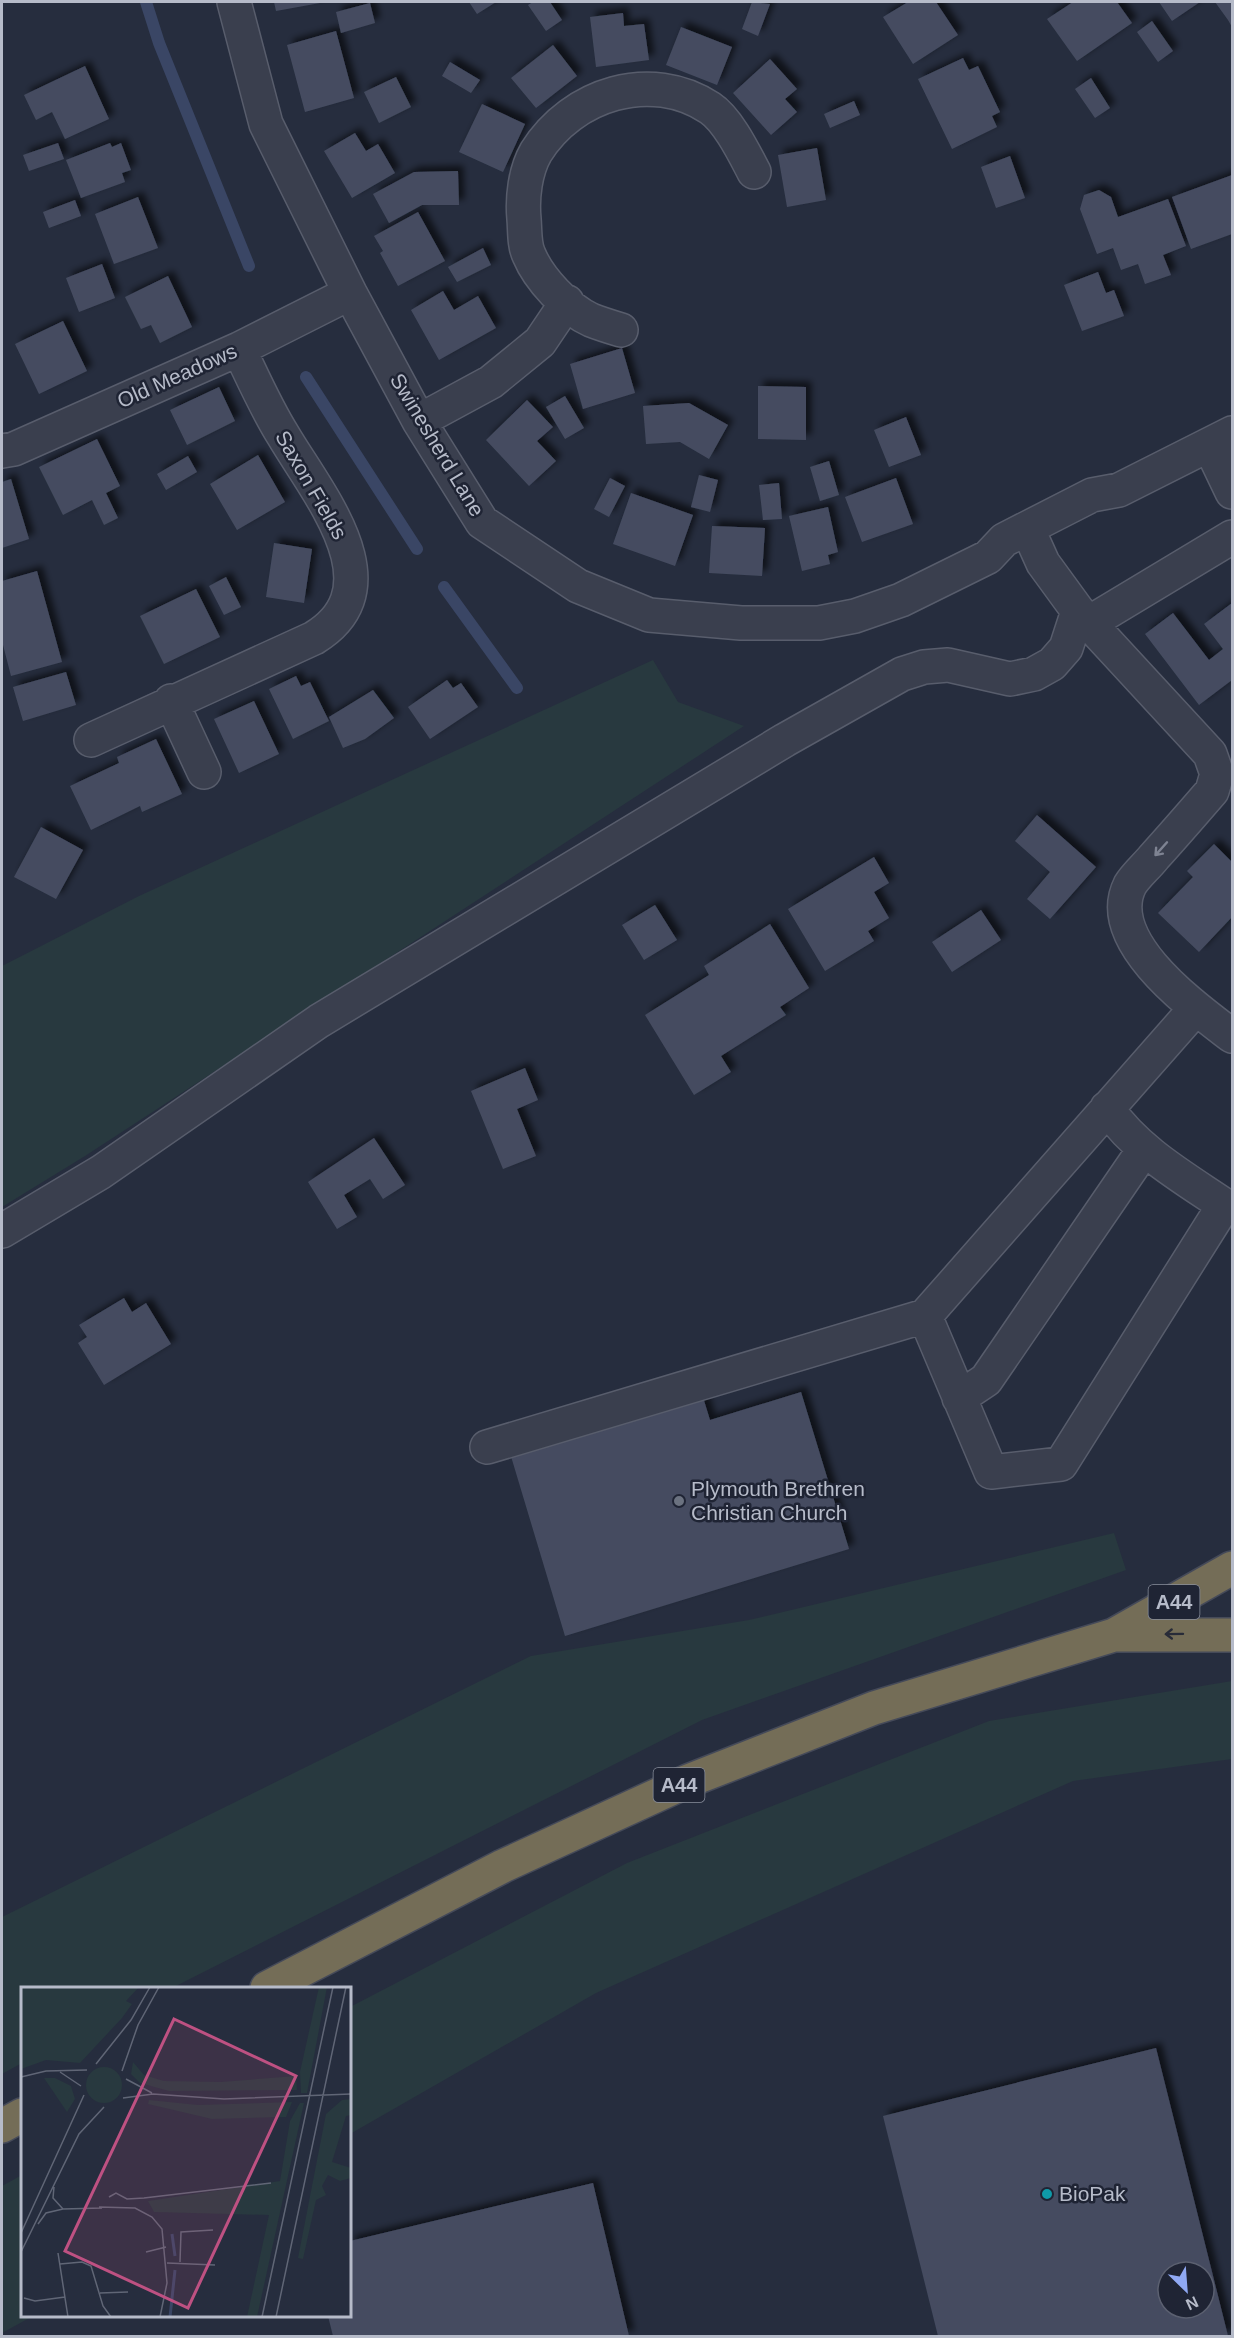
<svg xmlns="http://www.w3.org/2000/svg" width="1234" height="2338" font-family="Arial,sans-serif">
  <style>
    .green { fill: #28393f }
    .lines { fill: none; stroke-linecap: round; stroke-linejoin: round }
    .stream { stroke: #3a4665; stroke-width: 12 }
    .building { fill: #454c60; fill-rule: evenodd; filter: url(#shadow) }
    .minor-casing { stroke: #585d6c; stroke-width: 36 }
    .highway-casing { stroke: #454a59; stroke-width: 36 }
    .minor { stroke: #3a3f4e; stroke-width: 33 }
    .highway { stroke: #746d57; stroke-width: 33 }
    .oneway { stroke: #7e8392 }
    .oneway2 { stroke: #282b38 }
    .worship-dot { fill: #6b7280; stroke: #1f2434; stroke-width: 2 }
    .culture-dot { fill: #0f9aa8; stroke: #1f2434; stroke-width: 2 }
    .labels { text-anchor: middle; stroke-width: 5; stroke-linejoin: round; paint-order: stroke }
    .shield { fill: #1f2434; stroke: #898e9c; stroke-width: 1.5 }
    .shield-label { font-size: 20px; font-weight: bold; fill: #b6bbc9 }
    .street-label { font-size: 21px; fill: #b6bbc9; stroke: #1f2434 }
    .poi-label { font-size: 21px; fill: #b6bbc9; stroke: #1f2434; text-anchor: start }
    .inset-river { fill: none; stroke: #3a4665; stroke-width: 3 }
    .inset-road { fill: none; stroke: #606676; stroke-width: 1.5 }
    .view { fill: #be5182; fill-opacity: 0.15; stroke: #be5182; stroke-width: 3 }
    .inset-edge { fill: none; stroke: #b6bbc9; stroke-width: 3 }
  </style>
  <defs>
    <filter id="shadow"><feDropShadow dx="5.5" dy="-5.5" stdDeviation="3" flood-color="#0009"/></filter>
  </defs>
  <rect width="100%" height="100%" fill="#262d3e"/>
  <path class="green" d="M653,660L678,702L744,726L85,1156L2,1207V966L139,896Z
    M1114,1533L1126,1570L702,1720L172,1988H22V2063L2,2074V1917L531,1656L749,1620Z
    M1232,1681V1759L1073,1781L596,1993L350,2134V2007L627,1863L989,1721Z
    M22,2175V2316H33L2,2333V2186Z"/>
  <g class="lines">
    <path class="stream" d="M146,2L159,43L249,266
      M306,377L417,549
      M444,587L517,688"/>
  </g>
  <path class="building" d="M274,2H319L320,3L276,11Z
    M469,2H496L477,14Z
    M533,2H550L562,20L546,31L528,5Z
    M752,2L770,4L758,36L742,29Z
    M908,2H936L958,35L913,64L883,17Z
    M1073,2H1117L1132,23L1077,61L1047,19Z
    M1159,2H1200L1172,21Z
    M1215,2H1232V27L1228,20Z
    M370,3L375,23L341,33L336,12Z
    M623,13L624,26L644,24L649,60L596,67L590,17Z
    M1152,21L1173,51L1158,62L1137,32Z
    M681,27L732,47L717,85L666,65Z
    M336,31L354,98L305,112L287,45Z
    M553,45L577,76L536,108L511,78Z
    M963,58L969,70L978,66L1000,112L992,116L997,127L952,149L918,79Z
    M770,59L797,89L785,99L797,112L771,135L733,93Z
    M450,62L480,80L471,93L442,76Z
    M85,66L109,119L65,139L52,112L36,120L24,95Z
    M396,77L411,107L379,123L364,92Z
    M1091,78L1110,108L1095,118L1075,89Z
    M854,101L860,115L830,128L824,114Z
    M482,104L525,124L503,172L459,152Z
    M355,133L366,151L378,144L395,173L352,198L324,151Z
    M58,143L64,159L29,171L23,155Z
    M110,143L112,147L121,143L131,170L122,173L125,182L81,198L66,160Z
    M817,148L826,200L787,207L778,155Z
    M1010,156L1025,198L996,208L981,167Z
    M458,171L459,205H422L389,223L373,194L414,172Z
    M1232,175V234L1191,249L1172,197Z
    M1099,190L1111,197L1118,217L1168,199L1186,246L1163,255L1171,275L1145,284L1138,264L1121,270L1113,248L1097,254L1080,209L1084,195Z
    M138,197L158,248L114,264L95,214Z
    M75,200L81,216L49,228L43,212Z
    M418,212L445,261L398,286L380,253L383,251L374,236Z
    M483,248L491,265L457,282L448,267Z
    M102,264L115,298L79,312L66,278Z
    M1098,272L1106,293L1114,290L1124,316L1082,331L1064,285Z
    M168,276L192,327L160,343L151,325L141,329L125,297Z
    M443,291L454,310L478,296L496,328L439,360L411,310Z
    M63,321L87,371L39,394L15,344Z
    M622,348L635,393L583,409L570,364Z
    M758,386L806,387V440L758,439Z
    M219,387L235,421L187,445L170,410Z
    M565,396L584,428L565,439L546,407Z
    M527,400L553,427L537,441L556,461L529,486L486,440Z
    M689,403L728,425L709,459L680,442L646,444L643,406Z
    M906,417L921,455L889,467L874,430Z
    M97,439L120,486L106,493L118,518L104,525L92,500L63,515L39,467Z
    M258,455L285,502L237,530L210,484Z
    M188,456L197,472L166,490L157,474Z
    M829,461L839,495L820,501L810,467Z
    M699,475L718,480L710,512L691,507Z
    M610,478L625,486L609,517L594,509Z
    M896,478L913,524L862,542L845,497Z
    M11,479L29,539L2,548V482Z
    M779,483L782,519L763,520L759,485Z
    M631,493L693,515L675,566L613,544Z
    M828,507L838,552L828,555L830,564L802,571L789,516Z
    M712,526L765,528L762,576L709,573Z
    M274,543L312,549L304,603L266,597Z
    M37,571L62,662L11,676L2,641V581Z
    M226,577L241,607L224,615L209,586Z
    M196,589L220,637L164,664L140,616Z
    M1232,603V680L1199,705L1145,634L1173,613L1209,660L1223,649L1204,624Z
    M66,672L76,705L23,721L13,687Z
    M296,676L301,686L310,682L329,721L293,739L269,689Z
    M447,680L453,688L461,683L478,707L430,739L408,707Z
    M373,690L394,718L365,739L343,748L329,717Z
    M254,701L279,754L239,773L214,719Z
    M156,739L182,794L142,812L140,806L91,830L70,786L119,763L117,757Z
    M1037,815L1096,867L1050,919L1027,899L1050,872L1015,841Z
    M41,827L83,850L56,899L14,877Z
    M1214,844L1232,862V917L1199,952L1158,913L1193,877L1187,871Z
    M874,857L889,883L874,892L889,918L868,931L874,941L825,971L788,909Z
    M655,905L677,940L644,960L622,925Z
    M981,910L1001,940L952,972L932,942Z
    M770,924L809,988L780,1007L786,1015L721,1056L731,1072L694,1095L645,1015L709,975L704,966Z
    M525,1068L538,1100L517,1109L536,1156L503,1169L471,1091Z
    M374,1138L405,1185L383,1199L370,1179L344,1195L357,1217L337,1229L308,1182Z
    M124,1298L132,1312L146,1303L171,1344L104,1385L78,1343L87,1337L79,1325Z
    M801,1392L849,1549L565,1636L510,1453L702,1394L710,1420Z
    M1156,2048L1228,2336H938L883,2116ZM1168,2272H1204V2308H1168Z
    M593,2183L629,2336H333L328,2316H350V2241Z"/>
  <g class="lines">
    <g class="minor-casing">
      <path id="minor" d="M234,2L266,124L350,293L419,421L482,522L578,586L649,615L741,623H819L855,616L901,600L988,557L1004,540L1092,495L1119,490L1232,433
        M621,330C611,327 601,324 591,320C567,309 539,279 529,255C524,245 525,230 524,219C522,198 525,171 536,152C572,94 651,69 710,108C728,120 744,153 754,172
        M419,421L491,382L540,342L567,302
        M1210,446L1232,492
        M2,451L14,449L239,349L350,293
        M1034,543L1043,563L1078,611L1210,754L1217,774L1212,791C1193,813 1174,835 1154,857C1147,866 1136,875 1130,885C1102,941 1193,1006 1232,1036
        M1089,623L1232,537
        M171,701L204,772
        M91,740L314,638C398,587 317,493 283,435C266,408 253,378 239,349
        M2,1231L101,1172L319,1021L785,740L902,674L924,667L948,665L1010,679L1034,674L1052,664L1066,648L1078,611
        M925,1316L991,1472L1061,1464L1224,1205C1181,1176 1137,1151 1107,1108
        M959,1398L986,1380L1143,1151
        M487,1447L925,1316L1196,1008"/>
    </g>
    <g class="highway-casing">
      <path id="highway" d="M1119,1635H1232
        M267,1988L503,1866L688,1781L874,1708L1114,1635L1232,1568
        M2,2126L22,2115"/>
    </g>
    <use href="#minor" class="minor"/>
    <use href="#highway" class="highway"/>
  </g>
  <defs><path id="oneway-shaft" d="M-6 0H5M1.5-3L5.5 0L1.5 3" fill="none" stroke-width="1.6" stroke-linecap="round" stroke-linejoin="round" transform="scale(1.5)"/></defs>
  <use class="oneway" href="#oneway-shaft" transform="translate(1161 849) rotate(132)"/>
  <use class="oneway2" href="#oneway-shaft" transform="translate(1174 1634) rotate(179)"/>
  <circle class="worship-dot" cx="679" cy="1501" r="6"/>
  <circle class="culture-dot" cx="1047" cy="2194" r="6"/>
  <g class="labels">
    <g class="shield">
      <rect x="1148.5" y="1585" width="51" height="34" rx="4.5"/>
      <rect x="653.5" y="1768" width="51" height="34" rx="4.5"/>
    </g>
    <g class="shield-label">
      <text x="1174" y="1609">A44</text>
      <text x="679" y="1792">A44</text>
    </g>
    <g class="street-label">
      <text transform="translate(177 376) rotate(-24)" y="7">Old Meadows</text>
      <text transform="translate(437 445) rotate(59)" y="7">Swinesherd Lane</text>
      <text transform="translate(311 485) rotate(60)" y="7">Saxon Fields</text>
    </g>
    <g class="poi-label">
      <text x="691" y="1496">Plymouth Brethren<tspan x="691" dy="24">Christian Church</tspan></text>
      <text x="1059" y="2201">BioPak</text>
    </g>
  </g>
  <g transform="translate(21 1987)">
    <rect width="330" height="330" fill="#262d3e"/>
    <path d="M0,0H118L105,14L111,17L101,31L59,76L25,73L0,82ZM298,0H306L286,106H280L279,85ZM112,75L123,88L143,94L200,95L275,89L276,103L148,104L119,96L110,87ZM65 98a18 18 0 1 1 36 0a18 18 0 1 1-36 0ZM23,91H34L50,99L54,112L46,125ZM330,112V128L325,129L311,175L330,181V191L319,194L307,188L301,199L305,208L295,213L282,272L277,271L305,127L321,113ZM128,113L177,118L271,115L265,130L191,132L127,117ZM279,116H283L236,330H226L248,228L133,225L127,214L259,194L269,134Z" fill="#28393f"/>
    <path class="inset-river" d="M151,247L154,269M149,330L154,283"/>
    <path class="inset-road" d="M75,77L110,33L129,0M101,84L117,38L138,0M39,85L60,99M0,90L25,84L66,83M105,92L131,106M102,111L132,107L203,112L330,107M33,200L32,211L42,222M88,210L95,206L106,212L123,211L250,196M78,220L114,221L131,230L141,242L146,296L139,330M42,222L81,221M17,237L25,226L42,222M0,246L63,108M0,265L58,147L83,120M125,265L145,260M37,266L47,330M159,275L160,245L192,243M146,276L194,278M39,277L61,275L70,279L82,319L90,330M79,306L107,305M3,311L14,314L44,310M241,330L312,0M255,330L325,0"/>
    <path class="view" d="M153,32L275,89L167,321L44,264Z"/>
    <rect width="330" height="330" class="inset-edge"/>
  </g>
  <rect width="1234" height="2338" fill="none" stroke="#b6bbc9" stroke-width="6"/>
  <g transform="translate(1186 2290) rotate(155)"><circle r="28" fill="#1f2434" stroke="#5b6070" stroke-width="1.5"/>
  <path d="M0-4.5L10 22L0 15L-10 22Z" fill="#90a9f4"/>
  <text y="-9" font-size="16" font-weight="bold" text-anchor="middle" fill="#b6bbc9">N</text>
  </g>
</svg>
